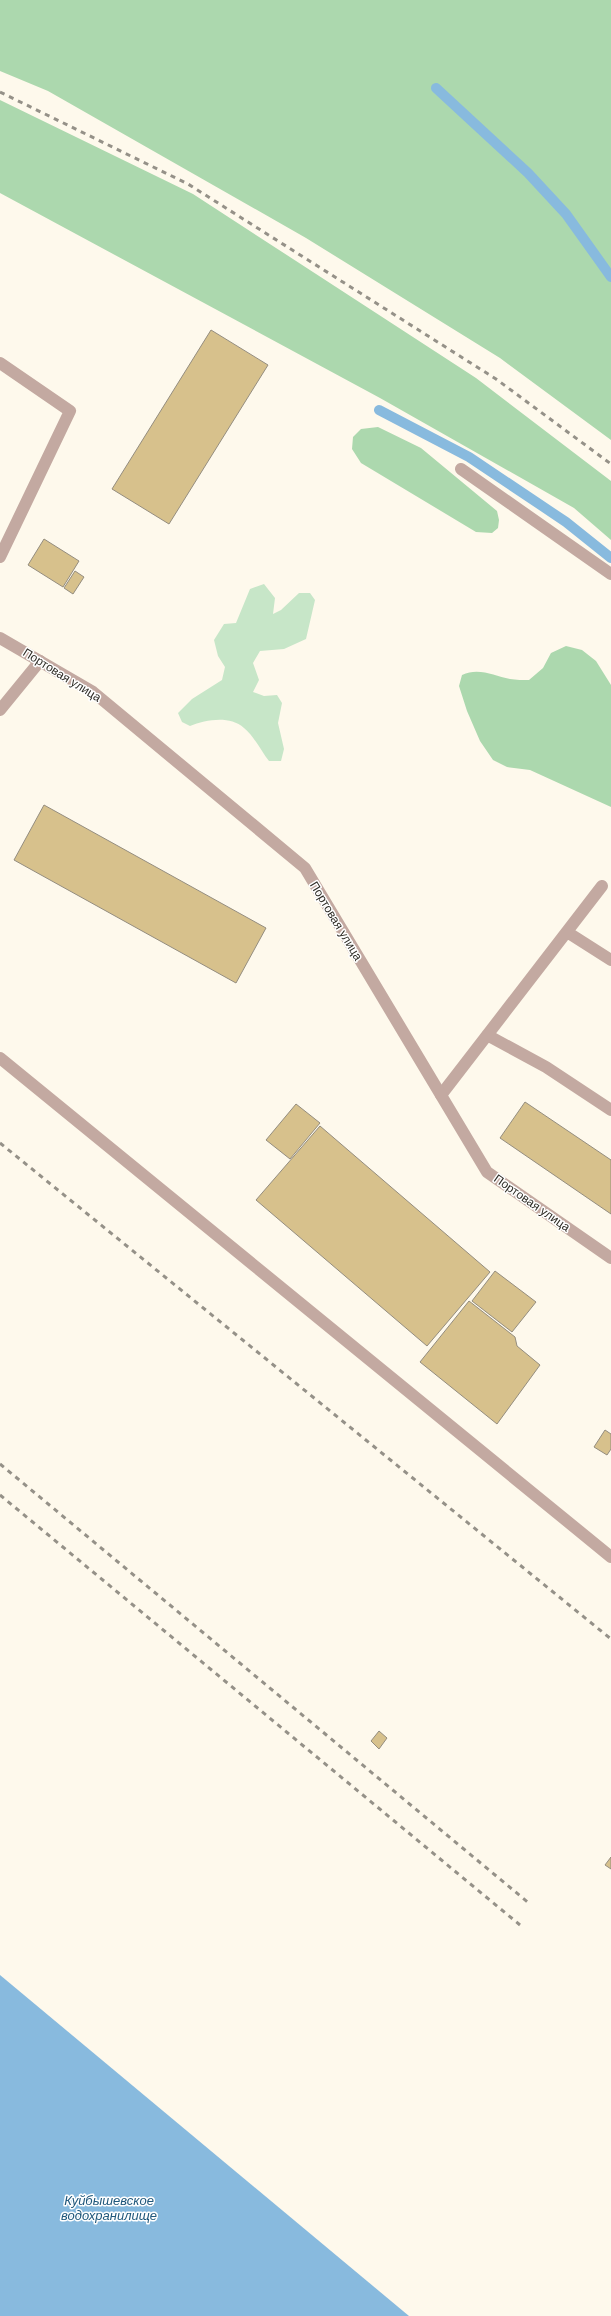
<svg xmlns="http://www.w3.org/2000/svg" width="611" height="2316" font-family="Arial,sans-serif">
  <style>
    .green { fill: #c7e6c8 }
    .forest { fill: #acd8ae }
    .water { fill: #88bade }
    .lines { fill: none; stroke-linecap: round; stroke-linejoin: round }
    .stream { stroke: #88bade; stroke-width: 10 }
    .building { fill: #d7c18c; stroke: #948d7f }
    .lane { stroke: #c3a9a1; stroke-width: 12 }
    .street { stroke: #c3a9a1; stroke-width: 12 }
    .rail { stroke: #959188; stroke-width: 3; stroke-dasharray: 5 5; stroke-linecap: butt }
    .labels { text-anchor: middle; stroke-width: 3; stroke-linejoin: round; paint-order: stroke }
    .street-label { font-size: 12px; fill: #2d2b25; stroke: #fff }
    .water-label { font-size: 13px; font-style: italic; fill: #20587c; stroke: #fff }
  </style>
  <rect width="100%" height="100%" fill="#fef9ec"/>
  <path class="green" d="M264,584L275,598L273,614L281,610L299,593H310L315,600L306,639L284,649L260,651L253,663L259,680L253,692L264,696L277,695L282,703L278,723L284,749L281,761H269C261,751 254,736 244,728C229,715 206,720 190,726L182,722L178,713L192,699L222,680L225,667L218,656L214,640L224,624L236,623L250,589Z"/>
  <path class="forest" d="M0,0H611V440L500,358L306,238L48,91L0,71Z
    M0,100L193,194L476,378L611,481V540L574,508L380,398L0,193Z
    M378,427L421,448L497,511L499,520L498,528L492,533L476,532L361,463L352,449L353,437L361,429Z
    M566,646L582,650L596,661L611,685V807L530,770L507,767L493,760L480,741L467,711L459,686L462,675C479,667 494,676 510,679C516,680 523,680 529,680L543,668L551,653Z"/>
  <path class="water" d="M0,1975L409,2316H0Z"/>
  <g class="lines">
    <path class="stream" d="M436,88L528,173L566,214L611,277
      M379,410L469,457L566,522L611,558"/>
  </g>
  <path class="building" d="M211,330L268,365L169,524L112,489Z
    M44,539L79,561L63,587L28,565Z
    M75,571L84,577L73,594L64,588Z
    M44,805L266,928L236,983L14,860Z
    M525,1102L611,1160V1214L500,1138Z
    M296,1104L320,1123L290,1159L266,1140Z
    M320,1126L490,1272L427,1346L256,1200Z
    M495,1271L536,1302L512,1332L472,1301Z
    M469,1301L515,1337L517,1346L540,1365L497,1424L420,1362Z
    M605,1430L611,1434V1449L607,1455L594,1447Z
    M379,1731L387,1738L379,1749L371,1741Z
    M611,1857V1869L605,1865Z"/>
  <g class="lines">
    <path class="lane" d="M0,363L70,411L0,557
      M461,469L611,574
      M0,710L40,661
      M567,932L611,960
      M487,1035L546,1067L611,1110
      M0,1058L611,1557
      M441,1095L602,886"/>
    <path class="street" d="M0,638L93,692L305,868L487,1172L611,1258"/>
    <path class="rail" d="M0,92L188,184L496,379L611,464
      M0,1143L611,1639
      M0,1464L530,1904
      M0,1495L520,1925"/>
  </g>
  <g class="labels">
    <g class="street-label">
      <text transform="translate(62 675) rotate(32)" y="4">Портовая улица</text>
      <text transform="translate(336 921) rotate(59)" y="4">Портовая улица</text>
      <text transform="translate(532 1203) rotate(35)" y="4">Портовая улица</text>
    </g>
    <g class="water-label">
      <text x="109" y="2205">Куйбышевское<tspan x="109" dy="15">водохранилище</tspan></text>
    </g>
  </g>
</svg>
